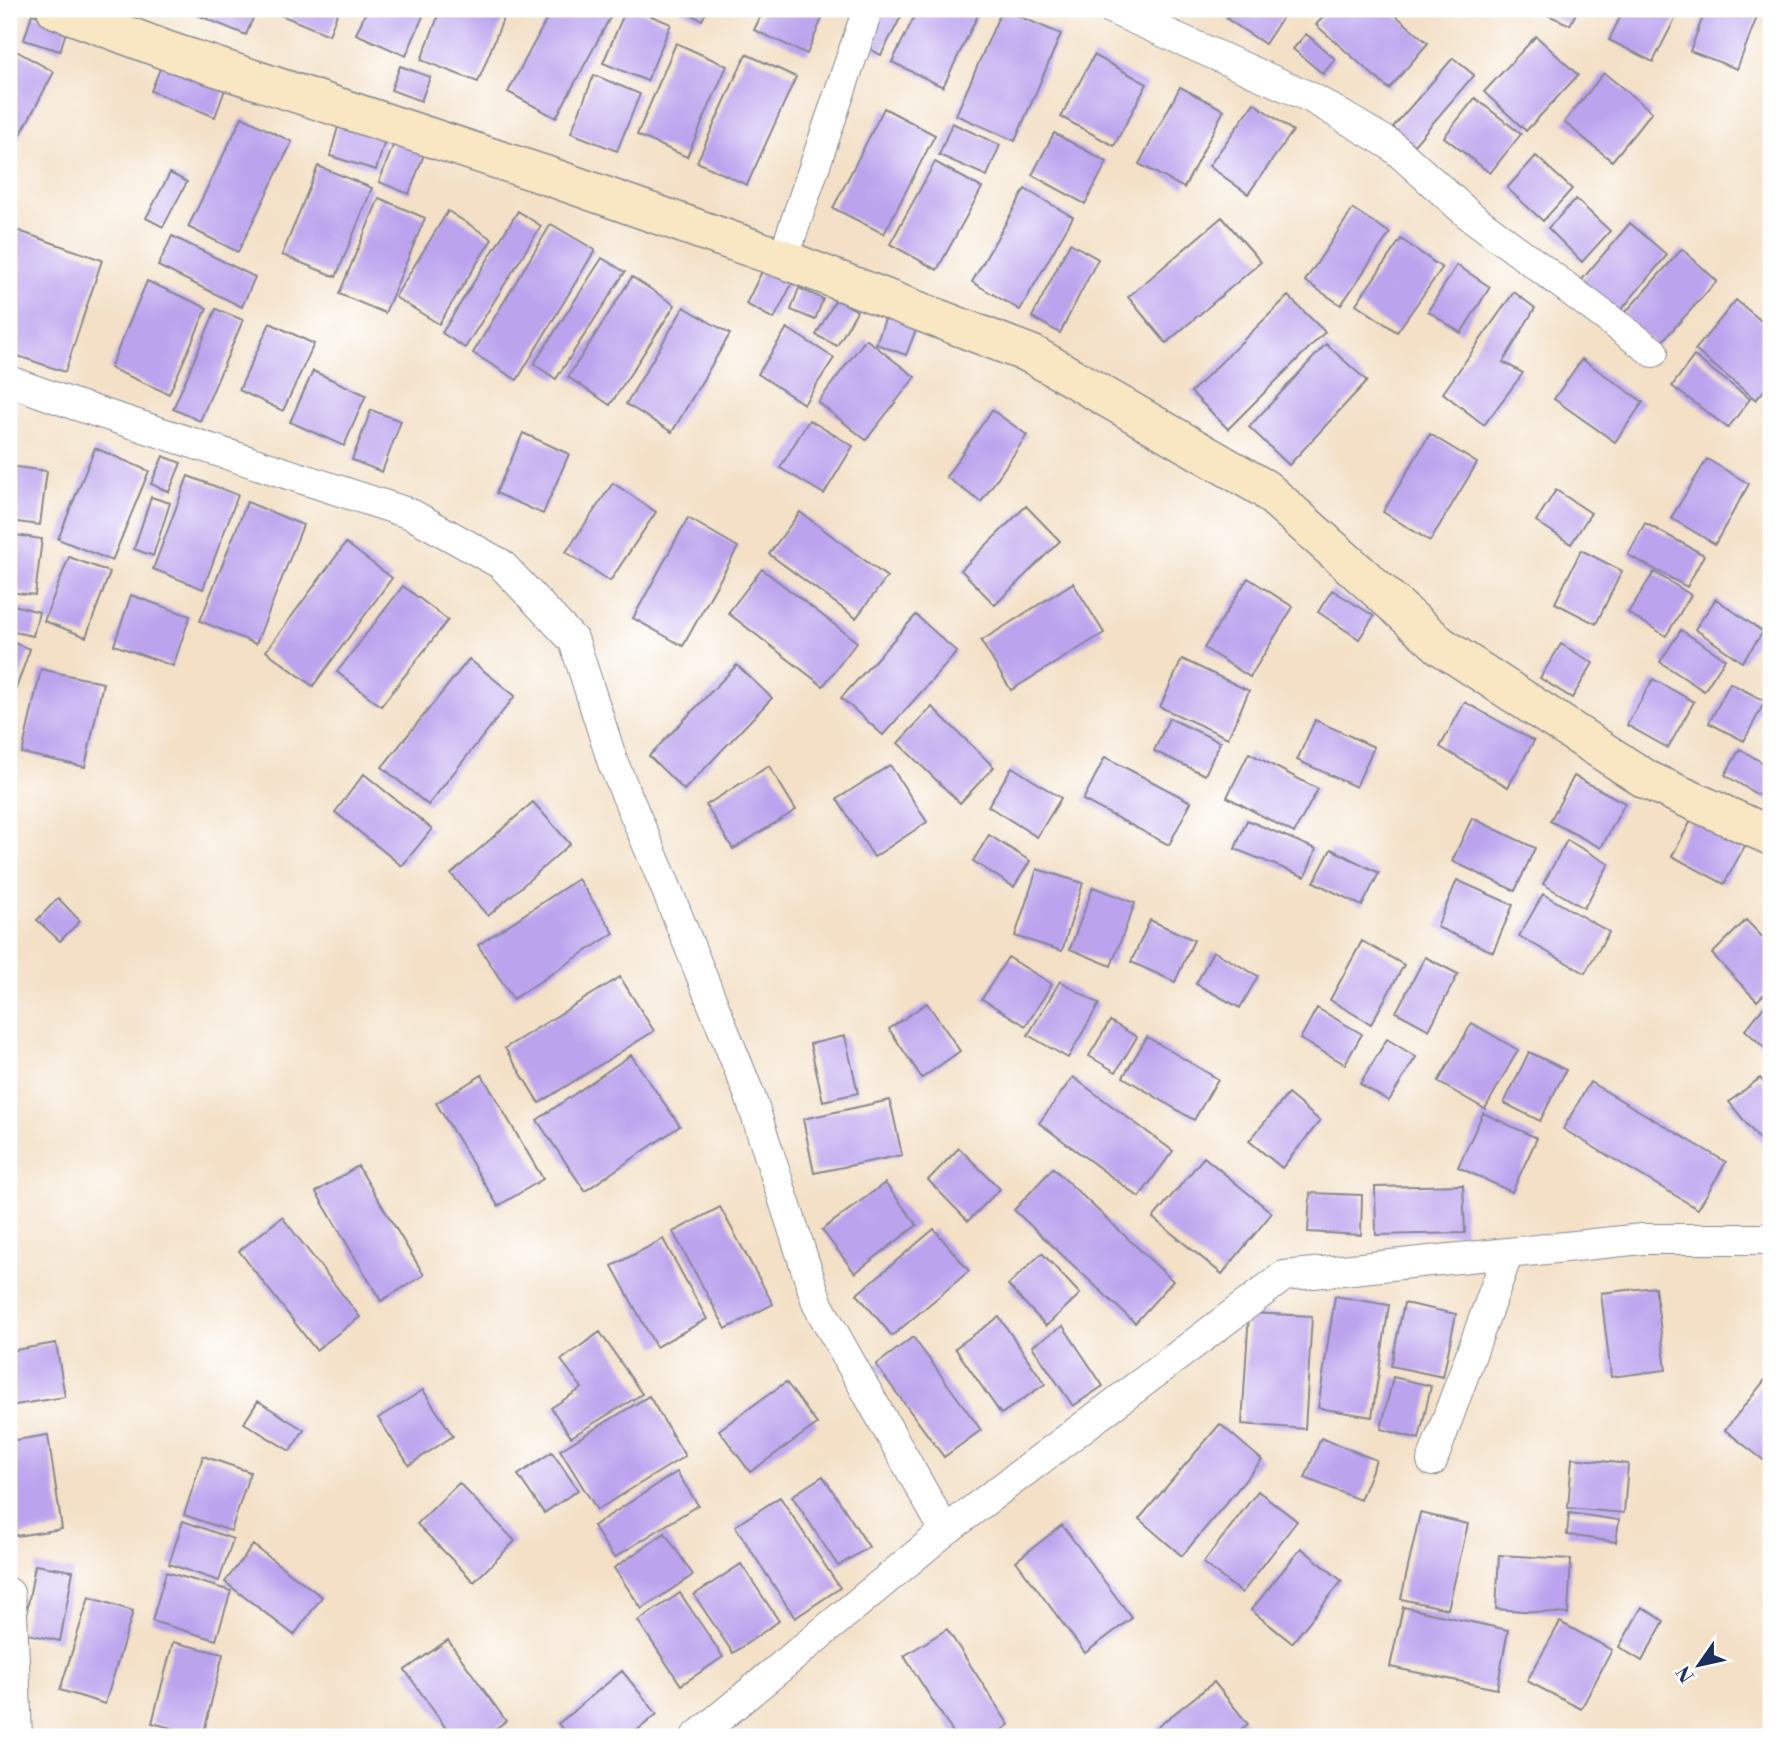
<svg xmlns="http://www.w3.org/2000/svg" width="1780" height="1746" font-family="'Libre Bodoni',serif">
  <style>
    .building { fill: #bba3ee }
    .lines { fill: none; stroke-linecap: round; stroke-linejoin: round }
    .street-casing { stroke: #878892; stroke-width: 32 }
    .secondary-casing { stroke: #878892; stroke-width: 41 }
    .street { stroke: #fff; stroke-width: 30 }
    .secondary { stroke: #f9e7c3; stroke-width: 38 }
  </style>
  <rect width="100%" height="100%" fill="#fff"/>
  <filter id="ink" filterUnits="userSpaceOnUse"><feTurbulence type="fractalNoise" baseFrequency=".0143" numOctaves="2"/><feDisplacementMap in="SourceGraphic" scale="14" xChannelSelector="R" yChannelSelector="G"/><feConvolveMatrix kernelMatrix="1 2 1 2 8 2 1 2 1" color-interpolation-filters="sRGB"/></filter>
  <filter id="wash" filterUnits="userSpaceOnUse"><feTurbulence type="fractalNoise" baseFrequency=".00686" numOctaves="4" result="noise"/><feDisplacementMap in="SourceGraphic" scale="28" xChannelSelector="R" yChannelSelector="G"/><feGaussianBlur stdDeviation="1.57" result="paint"/><feColorMatrix in="noise" values="0 0 0 0 0 0 0 0 0 0 0 0 0 0 0 0 0 1.4 0 .05"/><feComposite in="paint" operator="in"/></filter>
  <g filter="url(#wash)">
    <rect width="100%" height="100%" fill="#f3e0c6"/>
    <g id="blocks">
      <path class="building" d="M183,9H232L253,18L246,35Z
        M272,9H339L329,35L271,11Z
        M367,9H426L406,56L356,34Z
        M441,9H507L478,82L421,60Z
        M552,9H603L612,14L556,118L508,92Z
        M626,9H634L671,24L647,81L603,63Z
        M678,9H708L702,20Z
        M764,9H826L807,54L754,30Z
        M875,9H905L881,55L858,42Z
        M918,9H981L943,87L892,62Z
        M1002,9L1061,34L1015,141L956,115Z
        M1233,9H1288L1265,44L1227,19Z
        M1330,9H1388L1428,43L1389,89L1316,25Z
        M1535,9H1578L1570,25Z
        M1624,9H1680L1653,62L1609,40Z
        M1706,9H1760L1737,69L1690,51Z
        M32,14L68,26L60,51L24,40Z
        M1306,34L1335,59L1323,74L1293,49Z
        M1536,36L1578,75L1526,131L1484,92Z
        M676,43L727,66L687,157L637,135Z
        M9,47L54,72L14,147L9,144Z
        M746,54L796,77L747,185L697,162Z
        M1094,55L1147,84L1114,146L1061,117Z
        M1453,58L1474,75L1414,145L1393,127Z
        M164,59L227,84L215,117L151,91Z
        M400,66L430,77L421,101L391,90Z
        M1604,73L1652,112L1612,161L1564,122Z
        M594,75L640,94L617,151L571,133Z
        M1180,87L1224,110L1184,188L1139,164Z
        M1475,98L1521,134L1490,173L1444,137Z
        M1254,103L1293,131L1248,194L1209,166Z
        M884,108L935,135L884,234L833,208Z
        M242,117L292,142L238,252L188,227Z
        M339,123L386,137L376,170L330,156Z
        M952,123L1000,145L987,176L939,155Z
        M1054,133L1107,162L1085,204L1032,175Z
        M396,138L426,149L409,194L379,182Z
        M1536,156L1572,189L1543,221L1507,188Z
        M935,162L982,188L937,270L890,244Z
        M318,166L372,188L336,277L282,255Z
        M170,173L187,182L163,227L146,218Z
        M1025,189L1073,217L1020,310L972,282Z
        M379,198L425,218L385,313L339,294Z
        M1576,199L1610,231L1582,262L1548,228Z
        M1353,209L1390,233L1341,305L1305,281Z
        M448,211L492,239L439,324L395,297Z
        M518,211L541,226L465,348L442,333Z
        M1222,217L1261,262L1166,343L1128,297Z
        M1630,223L1667,255L1617,315L1579,283Z
        M551,224L595,250L517,380L473,353Z
        M16,230L102,260L65,372L9,353V252Z
        M172,236L255,277L242,307L158,266Z
        M1401,239L1442,268L1397,332L1356,304Z
        M1070,243L1098,259L1060,333L1032,317Z
        M1682,249L1717,281L1657,347L1623,315Z
        M602,258L625,272L556,379L534,364Z
        M767,261L796,276L774,319L746,304Z
        M1457,265L1490,287L1461,333L1428,311Z
        M632,277L675,305L610,405L568,377Z
        M147,281L207,308L169,394L110,368Z
        M799,288L823,299L815,320L791,310Z
        M1514,292L1535,308L1503,362L1523,373L1484,425L1443,393Z
        M1288,296L1325,332L1228,429L1191,392Z
        M836,299L857,311L837,346L816,335Z
        M1736,300L1771,329V382L1756,400L1695,350Z
        M684,307L730,334L672,432L626,404Z
        M216,309L243,320L200,421L173,409Z
        M886,316L917,327L906,355L876,344Z
        M270,323L314,344L283,411L239,390Z
        M787,328L834,358L804,404L758,374Z
        M866,339L915,377L866,440L818,402Z
        M1326,344L1367,381L1289,465L1249,427Z
        M1694,356L1750,399L1728,428L1672,386Z
        M1582,359L1643,402L1615,442L1554,399Z
        M313,371L366,395L344,446L290,422Z
        M371,410L401,421L382,472L352,460Z
        M992,410L1027,435L981,502L946,477Z
        M809,420L853,446L824,494L780,468Z
        M523,433L569,454L543,514L496,493Z
        M1430,434L1477,463L1430,541L1383,512Z
        M95,448L149,471L112,561L58,539Z
        M163,456L181,463L169,492L151,484Z
        M1707,459L1749,484L1715,544L1671,518Z
        M9,466L47,471L40,525L9,521Z
        M188,476L238,495L203,589L153,569Z
        M613,483L656,512L610,581L566,552Z
        M1556,490L1591,513L1571,544L1536,521Z
        M151,497L170,503L153,556L134,549Z
        M247,502L303,525L256,644L200,621Z
        M1026,506L1060,541L995,605L961,570Z
        M800,512L887,577L856,618L769,554Z
        M688,518L738,547L683,646L633,618Z
        M1645,523L1704,555L1687,587L1628,555Z
        M9,534L42,539L35,595L9,592Z
        M346,543L392,578L313,686L266,651Z
        M1581,550L1622,571L1596,624L1555,603Z
        M69,557L110,572L86,637L44,621Z
        M762,569L857,642L823,686L728,613Z
        M1654,572L1691,595L1666,636L1628,613Z
        M1248,578L1293,607L1250,677L1204,648Z
        M1073,583L1104,633L1011,690L981,641Z
        M403,586L448,620L381,706L337,672Z
        M1332,590L1374,616L1359,639L1318,612Z
        M131,595L190,616L173,666L114,645Z
        M1716,599L1763,632L1742,662L1695,629Z
        M14,605L39,612L33,636L9,631Z
        M916,615L957,652L883,735L841,698Z
        M1681,630L1725,659L1704,691L1660,662Z
        M9,641L30,649L9,708Z
        M1561,644L1593,663L1572,698L1540,678Z
        M469,659L515,696L428,805L382,767Z
        M1182,659L1249,691L1228,738L1160,707Z
        M737,665L772,698L684,790L649,756Z
        M41,669L103,683L85,767L22,753Z
        M1653,679L1694,702L1668,748L1627,725Z
        M1730,683L1765,701L1744,741L1709,723Z
        M1465,702L1534,741L1508,787L1440,747Z
        M932,707L994,767L960,803L898,743Z
        M1169,718L1220,742L1205,775L1154,751Z
        M1315,720L1374,747L1356,787L1297,760Z
        M1740,749L1771,768V803L1725,775Z
        M1249,753L1318,789L1294,833L1227,797Z
        M1105,757L1191,802L1169,845L1083,800Z
        M890,765L927,822L874,857L837,799Z
        M769,766L796,810L733,849L706,805Z
        M1012,767L1061,798L1037,837L988,806Z
        M364,774L432,829L402,866L335,812Z
        M1574,776L1625,803L1601,848L1550,821Z
        M533,802L570,844L488,916L451,874Z
        M1700,804L1752,833L1724,884L1672,856Z
        M1472,818L1535,848L1515,891L1452,861Z
        M1247,820L1316,849L1305,877L1235,849Z
        M989,835L1030,861L1014,887L973,861Z
        M1567,840L1609,864L1584,908L1543,884Z
        M1331,849L1379,873L1362,906L1314,882Z
        M1037,869L1083,883L1062,951L1015,936Z
        M578,879L614,933L513,999L478,945Z
        M1457,880L1513,905L1493,952L1437,927Z
        M1093,887L1135,903L1111,966L1070,949Z
        M1543,894L1609,932L1585,973L1519,936Z
        M58,898L80,921L60,941L37,920Z
        M1150,920L1194,940L1175,982L1131,962Z
        M1746,920L1771,946V987L1757,1001L1712,954Z
        M1362,941L1404,965L1371,1024L1330,1000Z
        M1213,951L1258,976L1240,1008L1196,984Z
        M1008,957L1052,984L1026,1026L982,999Z
        M1425,957L1458,974L1429,1030L1396,1012Z
        M620,977L654,1031L539,1103L505,1048Z
        M1060,981L1099,1004L1068,1058L1028,1035Z
        M1771,998V1054L1745,1030Z
        M927,1003L960,1051L922,1078L889,1029Z
        M1317,1008L1362,1034L1345,1064L1300,1039Z
        M1110,1021L1137,1037L1116,1072L1089,1056Z
        M1472,1023L1518,1050L1485,1109L1438,1082Z
        M845,1036L858,1093L823,1101L810,1044Z
        M1147,1037L1218,1079L1194,1120L1123,1077Z
        M1387,1039L1416,1057L1389,1101L1360,1084Z
        M1529,1052L1566,1070L1540,1121L1504,1103Z
        M631,1055L680,1126L585,1191L537,1120Z
        M482,1075L543,1179L498,1206L436,1103Z
        M1073,1077L1173,1151L1139,1197L1039,1123Z
        M1760,1078L1771,1092V1135L1762,1143L1729,1102Z
        M1590,1082L1726,1162L1698,1209L1563,1129Z
        M1288,1094L1320,1121L1282,1168L1249,1141Z
        M890,1100L902,1155L814,1173L803,1119Z
        M1483,1113L1537,1138L1512,1192L1458,1167Z
        M959,1148L1000,1189L968,1221L928,1180Z
        M1204,1157L1272,1213L1222,1274L1153,1218Z
        M358,1166L424,1275L381,1301L316,1192Z
        M1053,1168L1173,1281L1135,1323L1014,1210Z
        M885,1183L917,1225L855,1273L822,1230Z
        M1463,1185L1465,1233L1376,1235L1375,1187Z
        M1310,1193L1362,1195L1361,1235L1308,1232Z
        M720,1207L773,1304L726,1329L673,1232Z
        M282,1217L360,1317L316,1350L239,1251Z
        M934,1229L969,1271L892,1336L857,1294Z
        M663,1239L707,1319L656,1347L612,1266Z
        M1042,1253L1080,1294L1046,1326L1008,1285Z
        M1655,1287L1666,1370L1611,1377L1601,1293Z
        M1335,1296L1389,1305L1372,1417L1318,1408Z
        M1404,1303L1456,1314L1443,1377L1391,1366Z
        M1249,1313L1312,1316L1305,1429L1242,1424Z
        M999,1317L1045,1384L1001,1414L955,1348Z
        M1063,1326L1103,1386L1073,1406L1032,1346Z
        M600,1332L642,1394L571,1437L551,1408L582,1388L561,1360Z
        M913,1337L981,1430L944,1457L876,1365Z
        M56,1343L65,1397L9,1406V1351Z
        M1393,1377L1431,1386L1419,1439L1381,1429Z
        M1765,1380L1771,1385V1466L1725,1430Z
        M786,1382L817,1424L750,1472L719,1430Z
        M423,1390L453,1436L409,1465L378,1418Z
        M649,1396L685,1456L597,1510L560,1450Z
        M258,1401L304,1430L290,1451L244,1423Z
        M1220,1424L1262,1460L1182,1556L1139,1519Z
        M48,1435L62,1529L16,1536L9,1488V1441Z
        M1321,1438L1376,1460L1360,1500L1305,1478Z
        M552,1452L578,1490L544,1513L518,1475Z
        M203,1456L250,1472L231,1531L184,1515Z
        M1572,1458L1628,1464L1624,1513L1568,1508Z
        M677,1472L698,1505L614,1558L593,1526Z
        M823,1476L869,1547L838,1566L792,1496Z
        M459,1483L515,1541L474,1582L417,1524Z
        M1258,1491L1297,1521L1242,1593L1203,1563Z
        M780,1497L840,1588L795,1618L735,1526Z
        M1420,1513L1468,1524L1448,1609L1401,1599Z
        M1569,1513L1619,1520L1616,1542L1567,1535Z
        M183,1521L233,1539L219,1581L169,1564Z
        M1062,1525L1132,1618L1085,1653L1016,1561Z
        M665,1533L693,1575L642,1609L614,1568Z
        M253,1545L322,1597L294,1635L225,1582Z
        M1301,1548L1342,1581L1292,1643L1251,1610Z
        M1499,1555L1571,1559L1568,1614L1496,1609Z
        M741,1564L779,1621L733,1653L694,1595Z
        M35,1565L73,1571L60,1641L23,1633Z
        M166,1572L231,1591L216,1640L152,1621Z
        M680,1593L723,1657L681,1685L638,1621Z
        M89,1597L133,1611L105,1704L60,1690Z
        M1403,1607L1508,1630L1497,1689L1390,1667Z
        M1642,1607L1664,1621L1642,1661L1619,1647Z
        M1560,1622L1612,1650L1581,1709L1527,1681Z
        M947,1629L1009,1725L990,1737H956L904,1656Z
        M448,1640L506,1721L484,1737H452L405,1670Z
        M173,1642L223,1654L203,1736L152,1723Z
        M622,1671L657,1714L629,1737H569L558,1724Z
        M1214,1682L1248,1724L1230,1737H1153L1150,1733Z"/>
    </g>
  </g>
  <g filter="url(#ink)">
    <use href="#blocks" fill-opacity="0" stroke="#878892" stroke-width="2"/>
    <g class="lines">
      <g class="street-casing">
        <path id="street" d="M1112,9L1312,98L1391,145L1468,214L1653,352
          M783,259L868,9
          M9,381L73,404L411,514L501,564L574,641L613,763L662,878L750,1096L818,1305L945,1531
          M1508,1253L1642,1239H1771
          M9,1593L12,1613L17,1737
          M696,1737L945,1531L1284,1276L1508,1253L1432,1461"/>
      </g>
      <g class="secondary-casing">
        <path id="secondary" d="M56,9L168,51L548,176L783,259L1033,355L1265,489L1441,646L1647,780L1771,836"/>
      </g>
      <use href="#street" class="street"/>
      <use href="#secondary" class="secondary"/>
    </g>
  </g>
  <rect width="1780" height="1746" fill="none" stroke="#fff" stroke-width="35"/>
  <g transform="translate(1699 1665) rotate(236)" stroke="#ffffff" stroke-width="5" paint-order="stroke">
  <path d="M0-5L12 26L0 18L-12 26Z" fill="#1b2f5e"/>
  <text y="-10" font-size="19" font-weight="bold" text-anchor="middle" fill="#1b2f5e">N</text>
  </g>
</svg>
